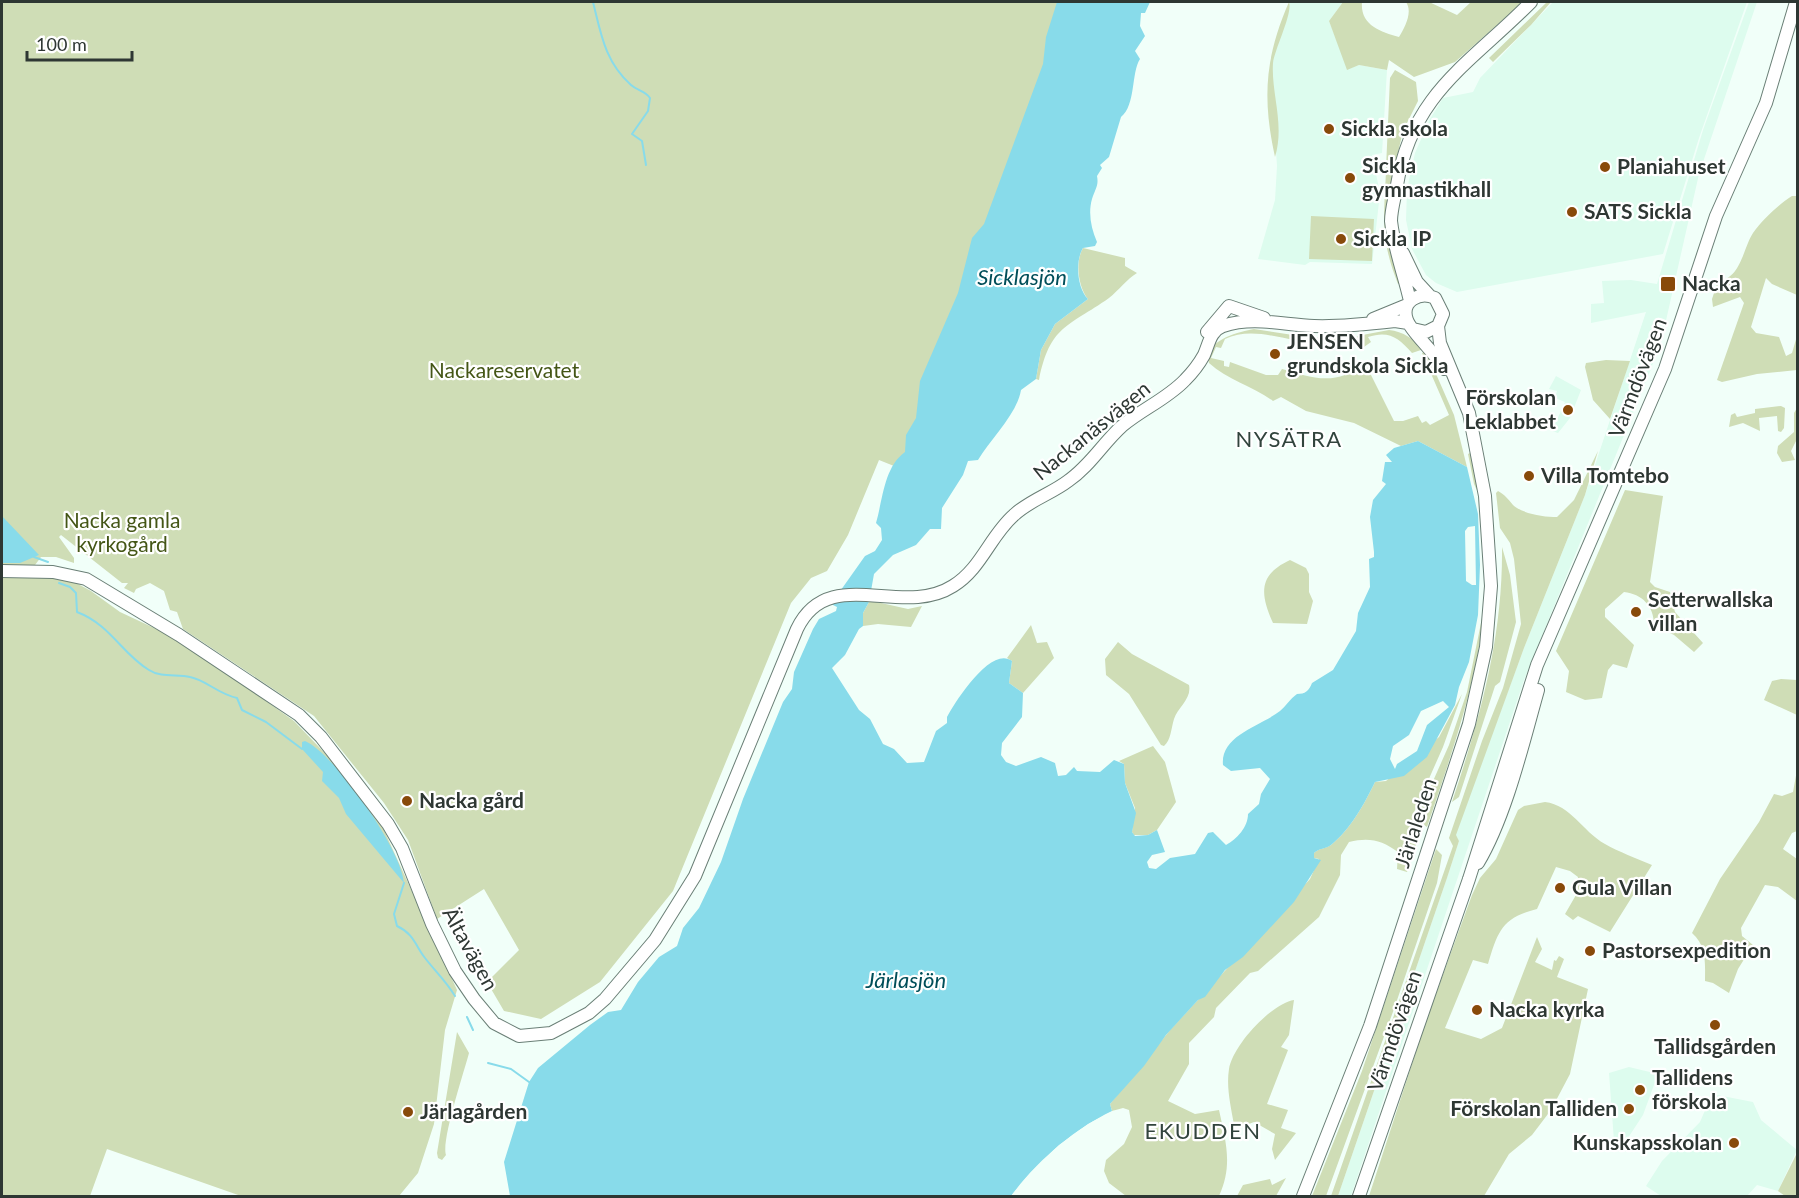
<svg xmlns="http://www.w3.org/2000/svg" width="1799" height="1198" font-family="Lato,sans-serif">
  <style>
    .built { fill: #ddfcee }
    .green { fill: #cfddb6 }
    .water { fill: #88dbea }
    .pier { fill: #f1fff9 }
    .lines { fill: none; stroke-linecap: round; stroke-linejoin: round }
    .stream { stroke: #88dbea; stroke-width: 2 }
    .secondary-casing { stroke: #6a7f76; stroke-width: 14 }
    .secondary { stroke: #fff; stroke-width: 12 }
    .poi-dot { fill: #884a0a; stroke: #fff; stroke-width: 2 }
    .labels { text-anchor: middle; stroke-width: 4.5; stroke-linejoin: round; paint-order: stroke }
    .poi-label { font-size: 21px; font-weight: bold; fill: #2e3733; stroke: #fff; text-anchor: start }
    .park-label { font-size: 21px; fill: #445616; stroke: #fff }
    .street-label { font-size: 21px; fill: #2e3733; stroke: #fff }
    .water-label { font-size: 22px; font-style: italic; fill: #004e59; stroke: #fff }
    .neighbourhood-label { font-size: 22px; letter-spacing: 1.5px; fill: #32443d; stroke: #fff }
  </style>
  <rect width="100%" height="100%" fill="#f1fff9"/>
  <path class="built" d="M1290,2H1343L1329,21L1348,69L1359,65L1387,70L1382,153L1372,155L1380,193L1372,264L1310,262L1305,265L1258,259L1275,200L1277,166L1270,63Z
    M1553,2H1747L1699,138L1663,254L1457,292L1436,283L1426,275L1412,249L1406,220L1407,189L1415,153L1430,119L1443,98L1473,92L1480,78Z
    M1749,2H1757L1699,174L1665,325L1651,369L1524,680L1351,1196H1338L1447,878L1459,841L1455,835L1524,648L1585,495L1646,312L1591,323V304L1604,303L1602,281L1631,280L1657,284L1703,130Z
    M1556,376L1581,390L1570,418L1558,433L1552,431L1565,402L1555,398L1557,391L1549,389Z
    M1629,1067L1658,1074L1643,1115L1624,1144L1614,1141L1609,1073Z
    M1712,1094L1753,1102L1761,1120L1797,1150L1778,1191L1757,1185L1747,1196H1661L1646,1186L1662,1161L1700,1122Z"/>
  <path class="green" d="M2,2H1109L929,480L879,460L848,535L827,571L811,578L791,603L673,891L600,982L541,1019L504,1011L487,982L519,950L484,889L437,919L408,840L384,803L314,716L183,629L177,612L170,610L164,591L150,583L136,589L134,593L124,588L128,583H122L61,535L59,537L74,558V563L56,557H41L35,565H2Z
    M1289,2C1293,13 1275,48 1273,63C1271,94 1285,124 1275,157C1262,98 1265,57 1289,2Z
    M1343,2H1362C1360,25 1380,32 1399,37C1405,27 1413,12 1406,2H1429L1457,15L1471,2H1523L1455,62L1414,77L1389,60L1387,70L1359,65L1347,70L1329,21Z
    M1547,2H1551L1531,25L1493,62L1489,58Z
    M1395,70L1416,82L1418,101L1403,131L1396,161L1386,168L1390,78Z
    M1394,166L1392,182L1401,283L1398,284C1380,239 1384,217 1386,171Z
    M1792,196H1797V295L1772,284L1766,278L1751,327L1756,333L1779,337L1786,356L1792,353L1797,336V370L1757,374L1722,382L1717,380L1744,303L1740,297L1713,307L1712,299L1718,281C1741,279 1743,248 1753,233C1763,219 1778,205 1792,196Z
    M1311,216L1374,219L1372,261L1309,259Z
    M1083,248L1125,258V266L1137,273C1127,279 1119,290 1109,298C1068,327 1050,325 1039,380L1036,379L1041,350L1055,324L1088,299C1078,287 1075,261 1083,248Z
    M1254,329L1306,337L1346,338C1313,358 1264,320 1225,339L1221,348L1216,347L1211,358L1224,361V366L1229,367L1230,362L1266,375H1278L1282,369C1303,375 1324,383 1345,375C1355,371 1356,367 1367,367L1394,421H1403L1418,416L1422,423L1426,421L1430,425L1449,415L1422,353L1426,351L1454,415L1467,467L1418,441L1401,446L1354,423L1306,411L1281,397L1273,401C1253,386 1227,380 1209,363C1203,340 1239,332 1254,329Z
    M1389,330C1403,331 1414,340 1424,349L1412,353C1399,338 1389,330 1368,337L1371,342L1364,347L1356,342L1357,336Z
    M1606,360L1630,361L1610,419L1593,400L1585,367L1586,363Z
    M1781,406L1785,408L1784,428L1781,432L1778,431L1777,416L1759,418L1760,431L1743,423L1729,427L1731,415L1735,413L1737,417L1755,413V409Z
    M1797,408V439L1791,451L1795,460L1782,462L1777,453L1778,446L1794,432V413Z
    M1598,451L1585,495L1524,648L1456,835L1459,841L1447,878L1338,1196H1331L1453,846L1449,838L1482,741L1503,688L1521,624L1514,559L1510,543L1500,528L1496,493L1498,491C1505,495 1508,499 1513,505C1523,514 1544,517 1557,517L1574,500Z
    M1470,453C1510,589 1470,700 1427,827L1420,822L1418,815L1449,745L1467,692L1483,613L1486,567L1480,497L1474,484L1468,454Z
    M1625,490L1663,496L1650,582L1655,587L1670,592L1675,612L1703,643L1694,652L1674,635L1654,625C1654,606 1642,594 1624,592L1605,609V617L1634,645L1627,668L1613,664L1608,670L1602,698L1585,700L1566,692L1569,671L1556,651Z
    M1502,547L1510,575L1516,622L1500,682L1495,686L1459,797L1452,802C1480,718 1503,637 1502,547Z
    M1290,560L1306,568L1309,574V592L1313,601L1307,624L1273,623C1260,594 1258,575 1290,560Z
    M2,578H67L91,591L120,612L182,641L294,721L344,773L383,828L457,990L445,1030L434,1124L418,1173L399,1196H241L107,1149L90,1196H2Z
    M872,601L908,609L922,606L911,627L878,624L863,626V613L869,602Z
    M1031,625L1037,643L1047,642L1054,658L1023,693L1009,683L1012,661L1007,658Z
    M1118,642L1132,654L1189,685C1192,699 1178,707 1174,719C1171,729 1171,740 1164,746L1161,745L1129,694L1106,675L1105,659Z
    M1781,679L1797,680V715L1764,700L1772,681Z
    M1462,694L1443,747L1412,817C1422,835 1414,854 1407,872L1397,869L1398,852C1382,840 1369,837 1349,842L1341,855L1340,875L1319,917L1258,971L1250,973L1216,1008L1214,1017L1189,1043V1064L1168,1101L1195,1114L1219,1110C1226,1142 1233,1166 1219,1196H1126L1109,1183L1104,1171L1106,1160L1124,1144L1132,1127L1129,1110L1123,1108L1112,1111L1110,1104L1171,1029L1310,879L1319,859L1314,858V853C1319,848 1325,849 1331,845C1350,830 1365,803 1375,782L1386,781L1439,737Z
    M1153,746L1165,762L1176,802L1157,830L1148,835H1134L1132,832L1135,808L1125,783L1124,764L1119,761Z
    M1797,770V831L1792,833L1783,849L1797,859V901L1778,887L1765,885L1741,928L1742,936L1753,945L1738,969L1729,993L1713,983L1705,981C1705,963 1707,946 1692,933L1720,879L1759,822L1774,794L1782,796L1793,792Z
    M1545,802C1571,805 1582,831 1605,844C1619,852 1636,858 1652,865L1610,932L1578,916L1573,920L1565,914L1576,895L1578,877L1570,871L1556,867L1537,909C1502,918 1498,931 1488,964L1473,960L1445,1028L1481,1039L1502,1028L1537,937L1542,949L1535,962L1552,970L1554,960L1556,961L1559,956L1564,959L1557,977L1588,989L1570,1074L1551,1110L1532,1135L1509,1154L1484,1196H1369L1425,1024L1472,895L1480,878L1496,859L1518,810L1524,806Z
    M1436,849L1442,855L1437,883L1394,1009L1326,1196H1312L1362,1071Z
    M1294,1000L1289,1035L1281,1047L1288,1050L1267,1104L1288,1110L1281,1128L1296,1133L1275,1160L1272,1149L1275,1134L1254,1122L1241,1127L1234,1125C1231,1107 1226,1088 1229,1069C1233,1045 1271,1004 1294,1000Z
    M457,1032L469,1053C464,1072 441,1141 446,1155L442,1160L438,1158L437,1153Z
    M1797,1153V1196H1785L1778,1191Z
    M1286,1178L1276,1196H1237L1243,1185L1270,1179L1272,1185Z"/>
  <path class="water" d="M1057,2H1150L1145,13H1141L1140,26L1145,36L1135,51L1140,59C1131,73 1136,105 1121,117L1109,157L1100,165L1102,168L1097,176C1099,186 1095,189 1092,199C1088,213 1091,228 1097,242L1095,246L1083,248C1075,261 1077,288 1088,299L1055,324L1041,350L1036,379L1021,390C1017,414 991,438 978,460L968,461L963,475L942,508L941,529H930L916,545L893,555L874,574L869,602L863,613V626L859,629L845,655L832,668L859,710L870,719L883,744L894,749L907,763L924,762L936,731L947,723V717C955,702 991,645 1012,661L1009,683L1023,693L1022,717L1002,743L1001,755L1006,762L1016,766L1041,757L1055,763L1058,776L1066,775L1074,767L1077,771L1100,772L1114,760L1124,764L1125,783L1136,813L1132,832L1135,836L1148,835L1157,830L1165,852L1152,855L1147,862L1149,868L1156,869L1170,858L1195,854L1208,833L1213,832L1226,845C1237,839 1248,827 1248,814L1259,804L1261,794L1270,779L1260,768L1231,771L1223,765C1220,735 1261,726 1280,711C1286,706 1290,699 1297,694C1305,694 1309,691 1312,683L1333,670L1356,631L1358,613L1370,587L1369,559L1374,557V552L1370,517L1373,500L1386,484L1382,481L1385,462H1392L1386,455L1394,448L1418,441L1467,467L1478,514L1480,565L1478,615L1469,662L1459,687L1455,705L1427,757L1404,776L1375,782C1365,803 1350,830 1331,845C1326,849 1319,848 1314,853V858L1321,860L1294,902L1243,957L1225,970L1205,997L1198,1000L1166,1035L1144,1066L1110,1104L1112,1111C1074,1129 1036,1162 1011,1196H510L504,1162L529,1082L538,1068L590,1025L608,1012L621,1010L638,982L659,957L677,946L683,928L699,908L721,862L743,799L783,702L792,689L794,672L813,629L819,619L836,611L837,607L831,604L865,556L875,551L882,540L881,528L876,523C883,499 884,467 905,452L906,435L916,418L920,381L958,293L972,238L984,224L1043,64L1046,37Z
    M2,516L39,555L20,563H2Z
    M305,741C335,754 402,850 404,883L346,814L339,798L322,781L323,772L302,749V742Z"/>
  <path class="pier" d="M1475,526L1476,585H1472L1466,581L1465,531L1468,527Z
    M1443,701L1449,707L1427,725L1417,751L1397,764L1395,769L1390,759L1393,746L1409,735L1421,711Z
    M1115,1110L1061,1148L1032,1175L1015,1196H1011L1030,1173L1059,1145L1088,1124Z"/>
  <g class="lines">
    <path class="stream" d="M593,2C601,34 605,62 631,85C638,91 645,91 650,98L648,111L632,134L642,141L646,165
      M34,557L48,562
      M59,583L70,587L76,593L77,612C111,625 122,654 149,670C161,678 177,674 190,677C206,680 218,694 237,698L242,710L266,722L302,749
      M404,883L394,914L397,926C414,934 415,945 425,958C435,971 446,981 455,996
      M467,1017L473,1030
      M488,1063L511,1069L529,1082"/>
    <g class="secondary-casing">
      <path id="secondary" d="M1403,253L1417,282L1429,295
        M1410,301C1404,274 1394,249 1391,221C1391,210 1395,197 1397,185C1412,93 1471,63 1531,2
        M1373,319L1407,305
        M1413,329L1426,332L1438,326L1443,314L1435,298C1420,291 1400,301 1407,320C1411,332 1435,352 1444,369
        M1207,332L1229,306L1264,318
        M2,571L53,572L86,579L179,635L299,715L321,737L388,824L402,848L432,924L455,971L474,999L494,1023L519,1036L551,1033L589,1013L605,999L655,940L695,876L797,629C829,563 901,619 953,586C981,569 990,536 1014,515C1030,500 1051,494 1068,481C1090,466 1103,443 1122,426C1142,409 1167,399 1185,380C1192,373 1199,364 1204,355C1209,344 1210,331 1223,326C1253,316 1284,325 1314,326C1341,327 1368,324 1395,321L1408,323
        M1478,863C1506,816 1523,743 1538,690
        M1303,1196L1370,1026L1469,724L1486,647L1491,586L1485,496L1469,413L1440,343L1438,326
        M1359,1196L1469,879L1537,665L1665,369L1716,216L1766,103L1796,2"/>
    </g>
    <use href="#secondary" class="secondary"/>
  </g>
  <g class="poi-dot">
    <circle cx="1329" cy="129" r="6"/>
    <circle cx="1605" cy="167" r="6"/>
    <circle cx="1350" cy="178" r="6"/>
    <circle cx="1572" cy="212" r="6"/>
    <circle cx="1341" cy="239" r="6"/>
    <rect x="1660" y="276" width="16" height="16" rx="3"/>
    <circle cx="1275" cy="354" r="6"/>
    <circle cx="1568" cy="410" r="6"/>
    <circle cx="1529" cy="476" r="6"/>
    <circle cx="1636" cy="612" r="6"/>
    <circle cx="407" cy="801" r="6"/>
    <circle cx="1560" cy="888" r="6"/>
    <circle cx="1590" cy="951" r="6"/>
    <circle cx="1477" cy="1010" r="6"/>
    <circle cx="1715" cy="1025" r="6"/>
    <circle cx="1640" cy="1090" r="6"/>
    <circle cx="1629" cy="1109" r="6"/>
    <circle cx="408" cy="1112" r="6"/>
    <circle cx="1734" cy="1143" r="6"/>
  </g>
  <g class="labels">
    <g class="poi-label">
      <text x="1341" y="136">Sickla skola</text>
      <text x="1362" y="173">Sickla<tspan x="1362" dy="24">gymnastikhall</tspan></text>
      <text x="1617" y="174">Planiahuset</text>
      <text x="1584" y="219">SATS Sickla</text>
      <text x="1353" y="246">Sickla IP</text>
      <text x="1682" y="291">Nacka</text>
      <text x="1287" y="349">JENSEN<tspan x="1287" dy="24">grundskola Sickla</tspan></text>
      <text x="1556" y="405" text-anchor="end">Förskolan<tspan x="1556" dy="24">Leklabbet</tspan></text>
      <text x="1541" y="483">Villa Tomtebo</text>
      <text x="1648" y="607">Setterwallska<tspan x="1648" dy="24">villan</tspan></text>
      <text x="419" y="808">Nacka gård</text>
      <text x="1572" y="895">Gula Villan</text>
      <text x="1602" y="958">Pastorsexpedition</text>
      <text x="1489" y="1017">Nacka kyrka</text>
      <text x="1715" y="1054" text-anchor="middle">Tallidsgården</text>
      <text x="1652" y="1085">Tallidens<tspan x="1652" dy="24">förskola</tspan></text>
      <text x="1617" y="1116" text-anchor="end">Förskolan Talliden</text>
      <text x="420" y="1119">Järlagården</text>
      <text x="1722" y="1150" text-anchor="end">Kunskapsskolan</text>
    </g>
    <g class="park-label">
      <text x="504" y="378">Nackareservatet</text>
      <text x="122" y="528">Nacka gamla<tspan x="122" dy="24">kyrkogård</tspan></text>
    </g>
    <g class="street-label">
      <text transform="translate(1638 378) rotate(-69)" y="7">Värmdövägen</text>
      <text transform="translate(1092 431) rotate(-39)" y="7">Nackanäsvägen</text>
      <text transform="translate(1416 823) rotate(-72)" y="7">Järlaleden</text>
      <text transform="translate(470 949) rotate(61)" y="7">Ältavägen</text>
      <text transform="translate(1395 1031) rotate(-71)" y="7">Värmdövägen</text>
    </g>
    <g class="water-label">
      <text x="1022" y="285">Sicklasjön</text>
      <text x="906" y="988">Järlasjön</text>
    </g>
    <g class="neighbourhood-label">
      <text x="1289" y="447">NYSÄTRA</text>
      <text x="1203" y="1139">EKUDDEN</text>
    </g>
  </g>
  <rect width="1799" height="1198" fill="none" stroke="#2e3733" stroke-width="6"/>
  <path d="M27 51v9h105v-9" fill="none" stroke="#2e3733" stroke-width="3"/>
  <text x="36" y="51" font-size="18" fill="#2e3733" stroke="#ffffff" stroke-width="4.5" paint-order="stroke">100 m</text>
</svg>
